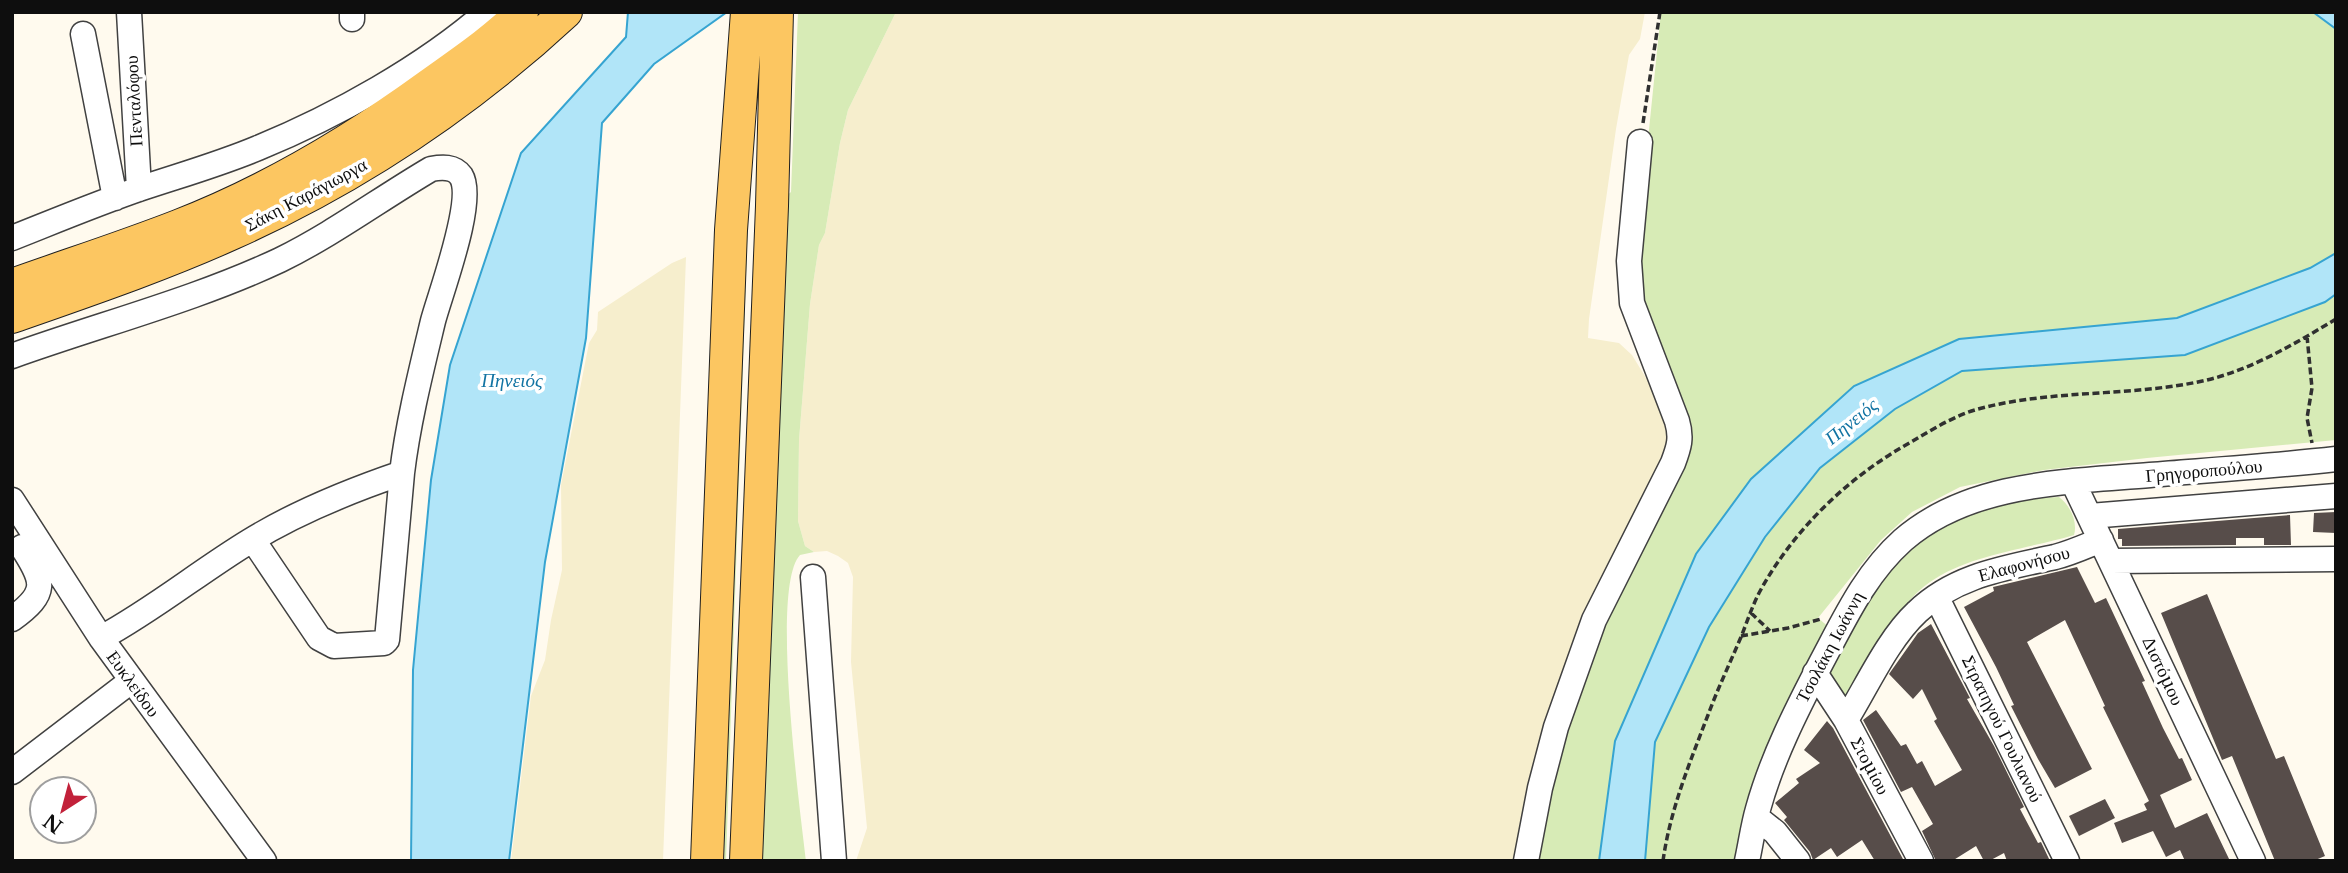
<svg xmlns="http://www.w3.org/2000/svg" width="2348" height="873" font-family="'Libre Baskerville',serif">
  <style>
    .farmland { fill: #f6eecd }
    .green { fill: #d7ebb6 }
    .water { fill: #b1e5f8; stroke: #36a4d1; stroke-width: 2 }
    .building { fill: #574d4a }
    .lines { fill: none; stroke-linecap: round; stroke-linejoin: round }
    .minor-casing { stroke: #414141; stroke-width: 27 }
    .major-casing { stroke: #1f1f1f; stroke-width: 34 }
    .path { stroke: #303030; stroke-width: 3.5; stroke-dasharray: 7 3.5; stroke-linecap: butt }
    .minor { stroke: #fff; stroke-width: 24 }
    .major { stroke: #fcc661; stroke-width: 32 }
    .labels { text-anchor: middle; stroke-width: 7; stroke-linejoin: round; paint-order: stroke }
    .street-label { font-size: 18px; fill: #0e0e0e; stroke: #fff }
    .water-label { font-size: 19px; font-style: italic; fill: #1374a3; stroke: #fff }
  </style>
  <rect width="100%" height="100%" fill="#fffaee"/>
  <path class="farmland" d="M896,12H1645L1640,39L1629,55L1616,129L1589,319L1588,338L1619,343L1632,355L1660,401L1669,440L1518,861H856L867,828L851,662L853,577L848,563L838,556L827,551L814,552L805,546L798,521L799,440L810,304L819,245L825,233L840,143L848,110Z
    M686,257L663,861H511L531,696L545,660L551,620L562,570L561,485L589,343L597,330L598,312L672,263Z"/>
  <path class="green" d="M798,12H896L848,110L840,143L825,233L819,245L810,304L799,440L798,521L805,546L814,552L800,555C770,587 800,809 806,861H761L785,197L791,192Z
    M1661,12H2312L2336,29V253L2310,268L2177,318L1959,339L1854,386L1615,741L1599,861H1537L1539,842L1594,620L1680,439L1638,316L1646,159Z
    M748,217L726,861H717L741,222Z
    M2336,294V440L2147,458L2044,470L1960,487L1912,512L1881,540L1818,618L1830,628L1736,861H1645L1655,742L1709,627L1765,537L1820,468L1895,409L1962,371L2185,355L2325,302Z
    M2059,497C2070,505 2078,522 2074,535C2028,549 1970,554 1930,582C1894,607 1868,664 1845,701L1829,671C1840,651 1850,629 1862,609C1909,534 1971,500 2059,497Z"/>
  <path class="water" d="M628,12H727L654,64L602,123L586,338L545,562L509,861H411L413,670L431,480L450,365L521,153L626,37Z
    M2313,12H2336V29Z
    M2336,253V294L2325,302L2185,355L1962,371L1895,409L1820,468L1765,537L1709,627L1655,742L1645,861H1599L1615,741L1696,554L1751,479L1854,386L1959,339L2177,318L2310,268Z"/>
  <path class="building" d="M2336,512V533L2313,532L2314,513Z
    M2290,515L2291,545H2264V538H2236V545L2122,546V539H2118V529Z
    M2077,567L2095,603L2106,598L2145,681L2142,682L2163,728L2179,759L2182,758L2192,780L2160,795L2175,828L2207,813L2230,861H2185L2180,850L2166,857L2153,831L2122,843L2114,823L2147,810L2144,804L2149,801L2103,707L2105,706L2065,620L2027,642L2092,769L2055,788L2038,759L2011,706L2014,705L1996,667L1964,607L1994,591L1993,587Z
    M2207,594L2276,759L2284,756L2325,856L2313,861H2275L2232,756L2222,760L2161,613Z
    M1931,624L1970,698L1967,699L1994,746L2024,807L2020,809L2038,843L2041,842L2050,861H2007L2004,853L1989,861H1984L1976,846L1952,861H1936L1922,831L1933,824L1912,787L1901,792L1863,720L1876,710L1901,746L1906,744L1917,764L1922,761L1935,786L1962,770L1934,721L1937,719L1922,689L1913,699L1889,674L1918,633Z
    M1827,721L1833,728L1904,861H1875L1862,840L1837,857L1831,848L1813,860L1810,852L1784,820L1787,817L1775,803L1799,783L1796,779L1820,763L1804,750Z
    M2105,799L2115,818L2079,836L2069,816Z"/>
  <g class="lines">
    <g class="minor-casing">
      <path id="minor" d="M129,12L139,189
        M352,12V19
        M83,34L115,198
        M12,238C55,221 98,203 142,188C181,175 220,164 258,148C336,116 424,67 487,12
        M12,356C101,324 195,300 280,260C333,234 380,199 431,169C442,167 454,166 461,176C476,200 440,294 433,321C421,371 408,423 402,473C349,491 297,512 250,541C199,572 153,610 101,638
        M2073,482L2253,861
        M12,500L101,638L264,861
        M2090,516L2336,496
        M253,540L319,638L334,646L384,643L387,640L402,473
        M2111,561L2336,559
        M813,577L834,861
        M1937,598L2067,861
        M12,619C48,593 45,582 22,547
        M1815,673L1846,720L1921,861
        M1846,720C1867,686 1888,639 1917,612C1955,575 2006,568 2055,557C2071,553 2086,546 2101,540
        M12,772L131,681
        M1756,817L1775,832L1798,861
        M1526,861L1540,788L1556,727L1594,620L1673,463C1679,447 1682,438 1677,421L1632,303L1629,261L1640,142
        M1747,861C1751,843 1753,826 1758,809C1772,758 1797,709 1821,663C1845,618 1865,574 1903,540C1970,482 2067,482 2150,475C2212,470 2274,466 2336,459"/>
    </g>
    <g class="major-casing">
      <path id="major" d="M12,285C68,265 124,247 178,226C268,191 352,141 429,85C461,62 494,40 522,12
        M12,317C86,291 160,266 231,234C354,179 467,104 566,12
        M707,861L731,230L747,12
        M746,861L772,206L777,12"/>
    </g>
    <path class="path" d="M1643,123L1660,12
      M2307,336L2312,388L2307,418L2312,443
      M1751,613L1770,631
      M1741,636L1788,628L1821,619
      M1663,861C1670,810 1690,762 1708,715C1718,688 1730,663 1741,637C1747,622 1752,607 1759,593C1793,530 1848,477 1911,442C1933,429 1957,414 1982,408C2056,389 2133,397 2207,380C2253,369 2296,343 2336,319"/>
    <use href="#minor" class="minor"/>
    <use href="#major" class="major"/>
  </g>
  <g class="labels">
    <g class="street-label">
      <text transform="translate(134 101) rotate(-93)" y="6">Πενταλόφου</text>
      <text transform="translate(306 195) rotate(-28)" y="6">Σάκη Καράγιωργα</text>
      <text transform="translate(2204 471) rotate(-5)" y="6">Γρηγοροπούλου</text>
      <text transform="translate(2024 564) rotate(-15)" y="6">Ελαφονήσου</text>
      <text transform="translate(1830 647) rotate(-62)" y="6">Τσολάκη Ιωάννη</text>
      <text transform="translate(2163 671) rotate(65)" y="6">Διστόμου</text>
      <text transform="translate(133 684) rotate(54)" y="6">Ευκλείδου</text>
      <text transform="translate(2002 729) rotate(64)" y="6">Στρατηγού Γουλιανού</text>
      <text transform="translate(1870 766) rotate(62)" y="6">Στομίου</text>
    </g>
    <g class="water-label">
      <text x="512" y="387">Πηνειός</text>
      <text transform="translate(1851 421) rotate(-39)" y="7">Πηνειός</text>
    </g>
  </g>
  <rect width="2348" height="873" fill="none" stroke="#0e0e0e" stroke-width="28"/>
  <g transform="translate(63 810) rotate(216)"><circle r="33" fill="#ffffff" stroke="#9f9f9f" stroke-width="2"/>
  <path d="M0-5L12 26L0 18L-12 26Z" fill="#c2213a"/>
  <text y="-10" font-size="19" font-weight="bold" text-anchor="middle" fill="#0e0e0e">N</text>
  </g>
</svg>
